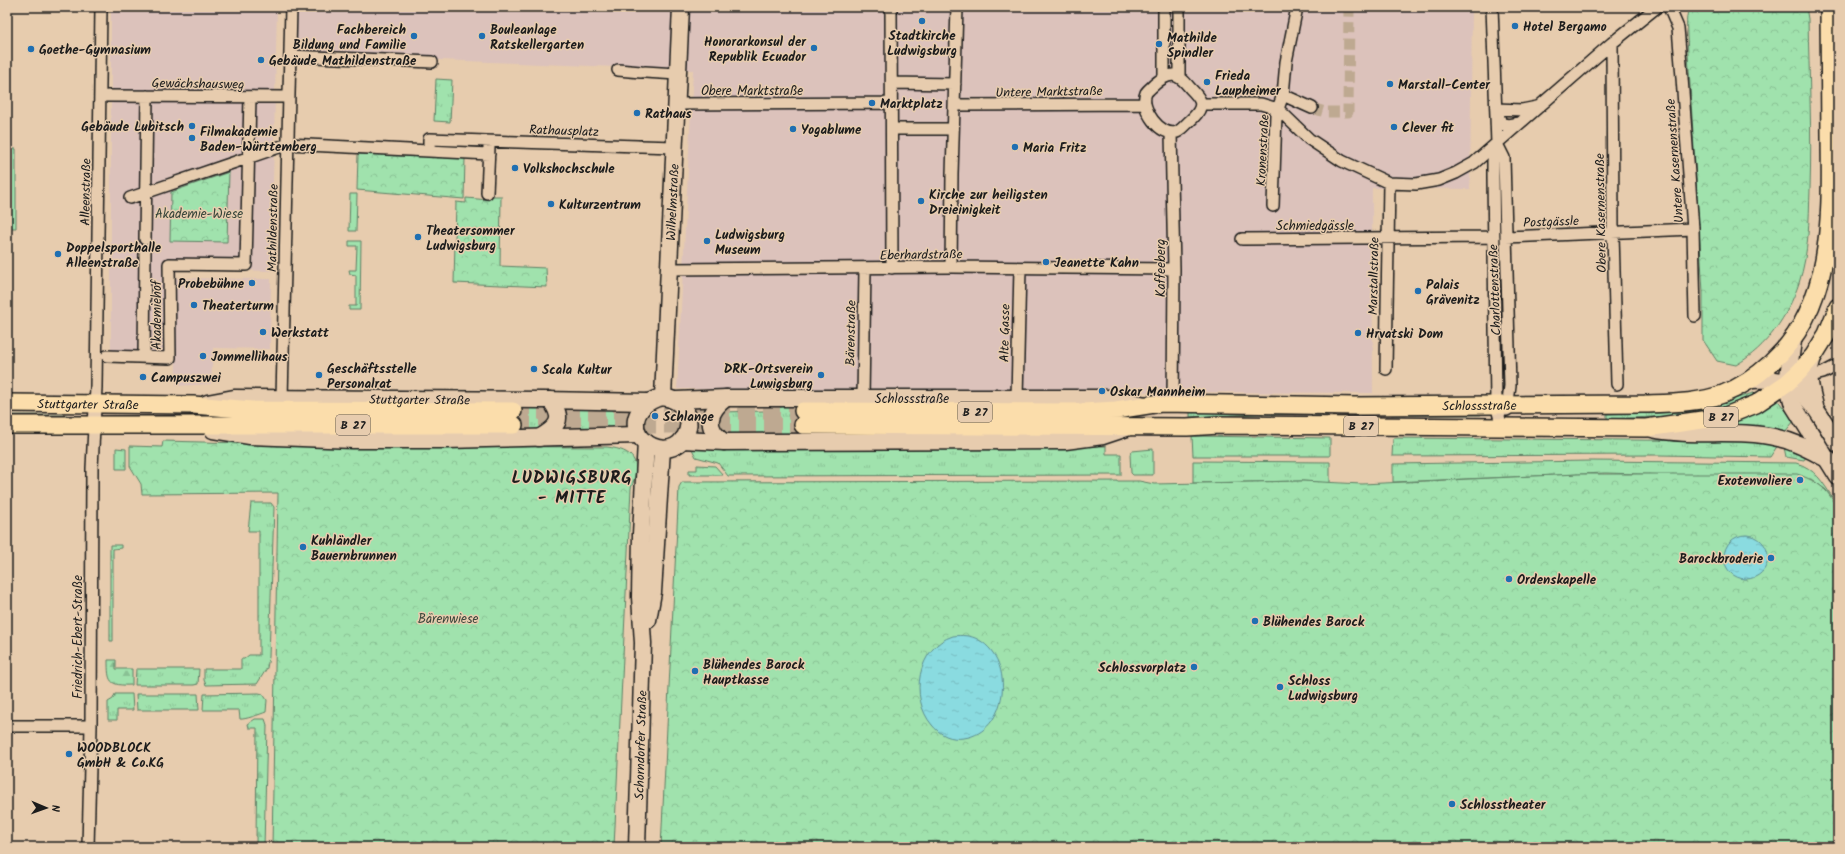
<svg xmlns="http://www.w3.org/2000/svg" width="1845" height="854" font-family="Kalam,sans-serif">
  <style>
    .built { fill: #dcc2bb }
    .grass { fill: url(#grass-tufts); stroke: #5e7f64 }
    .forest { fill: url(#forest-firs); stroke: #5e7f64 }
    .park { fill: url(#park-crowns); stroke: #5e7f64 }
    .garden { fill: #a0e2ad; stroke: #5e7f64 }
    .water { fill: url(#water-ripples); stroke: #5e8f92 }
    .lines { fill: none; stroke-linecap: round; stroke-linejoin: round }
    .street-tunnel { stroke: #bea991; stroke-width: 11; stroke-dasharray: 11 5.5; stroke-linecap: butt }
    .primary-tunnel { stroke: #bea991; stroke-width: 17; stroke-dasharray: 17 8; stroke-linecap: butt }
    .street-casing { stroke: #1c1c1c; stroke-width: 14 }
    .secondary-casing { stroke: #1c1c1c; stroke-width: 19 }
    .primary-casing { stroke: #1c1c1c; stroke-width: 20 }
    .street { stroke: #e7ccae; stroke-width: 11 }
    .secondary { stroke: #e7ccae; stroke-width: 16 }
    .primary { stroke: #fbddab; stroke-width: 17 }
    .poi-dot { fill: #1f6fb2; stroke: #e7ccae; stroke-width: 1.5 }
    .labels { text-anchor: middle; stroke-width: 3; stroke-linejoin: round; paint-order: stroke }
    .shield { fill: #e7ccae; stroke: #595148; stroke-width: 1 }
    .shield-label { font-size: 12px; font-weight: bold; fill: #1c1c1c }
    .poi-label { font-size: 13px; font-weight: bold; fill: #1c1c1c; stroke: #e7ccae; text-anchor: start }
    .street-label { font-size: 13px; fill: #1c1c1c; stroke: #e7ccae }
    .park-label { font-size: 13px; fill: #364439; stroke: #e7ccae }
    .district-label { font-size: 17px; font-weight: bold; letter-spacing: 1px; fill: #1c1c1c; stroke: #e7ccae }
  </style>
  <defs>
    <pattern id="grass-tufts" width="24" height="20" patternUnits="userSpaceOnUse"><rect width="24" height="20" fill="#a0e2ad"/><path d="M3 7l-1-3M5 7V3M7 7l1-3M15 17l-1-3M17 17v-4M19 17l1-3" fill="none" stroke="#89c194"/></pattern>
    <pattern id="forest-firs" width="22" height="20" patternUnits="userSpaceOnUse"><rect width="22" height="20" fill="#a0e2ad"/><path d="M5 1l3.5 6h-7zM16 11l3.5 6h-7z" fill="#89c194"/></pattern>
    <pattern id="park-crowns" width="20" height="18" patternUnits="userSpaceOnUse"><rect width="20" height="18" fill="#a0e2ad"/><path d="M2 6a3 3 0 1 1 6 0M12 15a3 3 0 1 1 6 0" fill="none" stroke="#89c194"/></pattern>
    <pattern id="water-ripples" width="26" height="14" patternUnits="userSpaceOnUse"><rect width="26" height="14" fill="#8adbe0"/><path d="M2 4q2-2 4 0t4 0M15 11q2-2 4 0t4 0" fill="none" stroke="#76bbc0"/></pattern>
  </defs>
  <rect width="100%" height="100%" fill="#e7ccae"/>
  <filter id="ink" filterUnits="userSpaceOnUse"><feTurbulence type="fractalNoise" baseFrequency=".025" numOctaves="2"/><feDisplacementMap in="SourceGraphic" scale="8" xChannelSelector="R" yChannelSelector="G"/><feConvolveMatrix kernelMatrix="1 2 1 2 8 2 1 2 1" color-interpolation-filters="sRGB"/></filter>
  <g filter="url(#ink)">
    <path class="built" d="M111,7H277L271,271L174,269V361L111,360Z
      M294,7H1472L1470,189L1372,188L1373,393L677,389L693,70L292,54Z
      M175,278L271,279L270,349L213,348L211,384L176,386Z"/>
    <path class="grass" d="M436,79L452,80L450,122L434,121Z
      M1757,392L1758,394L1720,410L1679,416L1607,419V414C1637,413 1668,414 1698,410C1718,407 1737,397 1757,392Z
      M1776,398L1794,421L1784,433L1710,425Z
      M562,405L615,410V428H562Z
      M789,405H800L799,436L726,435L719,433L718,414L721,412L766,411Z
      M514,406H545L553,416L546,428L514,434Z
      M699,410H709L708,433L702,434L691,430L693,411Z
      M1190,411L1328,412V415L1259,414L1190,417Z
      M1391,412L1479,413L1481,415H1391Z
      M7,415H67V418H7Z
      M1192,436L1330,438V456H1193Z
      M1393,438L1753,441L1778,445L1770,457L1660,455L1392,456Z
      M1106,446V454H1121V475L728,476L718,463L696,457L691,447H1061Z
      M1784,447L1803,455L1806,457L1804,460L1786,457Z
      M116,448L126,449V469H116Z
      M1153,449V475H1133L1131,473L1130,454L1132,451Z
      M1193,461L1330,462V483L1302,481L1193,483Z
      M1591,461L1796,463C1815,468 1823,483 1833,498L1825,489L1811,479L1605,473L1393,482V464Z
      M697,465L715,466L723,475H689V470H697Z
      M251,503H271L274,507L269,657L267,668L257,684L206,685L204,680V669H241V659H244L249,655H259V531H248Z
      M110,545H121V548L113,549V641H110Z
      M136,669H199L198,684L194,685H135Z
      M259,693L263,694L267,700L266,712C261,714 244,720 240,719L239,710H203L204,694Z
      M115,694H132L133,710H117V720H108V702L113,699Z
      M136,694H198L199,710H137Z"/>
    <path class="forest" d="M108,660H116V669H132V685C109,686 108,682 108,660Z
      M255,719H265L267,725L264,847H256L257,728H249L248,724Z"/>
    <path class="park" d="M1690,7H1806L1808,19C1809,76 1812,133 1810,189C1809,220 1809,253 1799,283C1788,316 1767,347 1736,365L1717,361L1703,340V292L1687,37C1687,27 1685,15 1690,7Z
      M358,154L465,158L464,199L357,190Z
      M229,172L227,242L170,241L171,192Z
      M489,196H501L500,266L546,268L547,287L454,283L456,202L466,203V198L489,200Z
      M163,441L358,446L607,447C634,450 642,462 631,488L614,847H272L278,493L142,494L141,484L130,466V446L162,447Z
      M1578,474H1797C1819,482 1830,490 1838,512V847H661L679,487L682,482L1139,481L1154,484L1302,481L1362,484Z"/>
    <path class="garden" d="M7,149H16V228H7Z
      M350,194H357L356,231H349Z
      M349,241H361L360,310H349V306H356V275L350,274L349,270H356L357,246H349Z"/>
    <path class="water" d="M1724 557a22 22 0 1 1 44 0a22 22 0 1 1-44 0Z
      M953,636C961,635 971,635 979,640C1016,661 1008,732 964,738C951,740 940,735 932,725C909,698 917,647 953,636Z"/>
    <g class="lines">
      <path class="street-tunnel" d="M1312,108L1325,112H1348L1349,7"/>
      <path class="primary-tunnel" d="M513,411H803
        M514,425H803"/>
      <g class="street-casing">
        <path id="street" d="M891,7L892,268
          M1179,7V77
          M1492,7L1497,144L1493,161V177L1496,404L1502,428
          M1669,7L1678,28L1681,64L1693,229L1695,316
          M1612,43L1613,233L1617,384
          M290,56L432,62
          M618,70L641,72
          M645,72L677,74
          M1173,75C1181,77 1185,82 1190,88C1201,99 1206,105 1193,118C1188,122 1182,130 1177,132C1161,138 1139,108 1146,93C1148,90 1152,87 1155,84C1161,79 1165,76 1173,75Z
          M1164,76V7
          M891,83L955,84
          M1283,95L1312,108
          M107,96L289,97
          M677,104L892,103
          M1201,104H1261L1278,109L1309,139L1342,161L1389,183L1416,184L1439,180L1456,173L1474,163L1612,43L1657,7
          M954,105L1144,104
          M1520,123L1507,125L1501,123L1496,109L1522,110L1537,107
          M892,129H953
          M1171,133L1174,269L1173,404
          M1497,144L1504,158L1510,386L1507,410
          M641,146L675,147
          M429,151V139L638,146
          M487,193L489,147
          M130,198L288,144L489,154
          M1273,206L1276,114L1283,95L1286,62L1297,7
          M1506,237L1693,229
          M145,239L147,96
          M1242,239L1494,237
          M951,267L952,174L957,7
          M669,269L951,267L1174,269
          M107,356L170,358L169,264L246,265L250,97
          M144,357L145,250
          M1386,369L1389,183
          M1803,378L1823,373L1838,365
          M863,398L865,269
          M1017,398L1020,268
          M282,399L291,7
          M7,726H91
          M88,847L91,726L92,468L96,387L101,7"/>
      </g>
      <g class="secondary-casing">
        <g id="secondary">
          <path d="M1793,341L1787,383L1793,405L1838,477"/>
          <path d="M1814,355C1806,375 1810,385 1815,406"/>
          <path d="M1750,380C1762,380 1776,378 1787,383C1808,391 1826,425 1838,444"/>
          <path id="s1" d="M663,397L681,7"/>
          <path d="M663,397C707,404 688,462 652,446C648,444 640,439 638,434C630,415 645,400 663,397Z"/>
          <path id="s2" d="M676,400L726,398H1115L1145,405"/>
          <path id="s3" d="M207,403L234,398L544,400L647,402"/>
          <path d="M1652,429C1694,438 1737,428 1778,438C1797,442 1813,452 1829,460"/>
          <path d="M213,430L250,436L353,440H447L638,435"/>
          <path d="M539,438C558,427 565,419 550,400"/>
          <path d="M682,440L724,442L1065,441L1103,436L1127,428"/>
          <path d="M724,442C704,428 708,412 726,398"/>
          <path d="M648,620L653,592L662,449"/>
          <path id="s4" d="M637,847L643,643L640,597L641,534L646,442"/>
        </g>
      </g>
      <g class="primary-casing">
        <g id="primary">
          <path id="s5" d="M7,403L193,405L252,410L513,411"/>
          <path id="s6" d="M803,411L1083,412L1116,410L1161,403L1355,406L1645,404C1671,403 1699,403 1723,394C1741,387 1757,376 1771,363C1834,306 1831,215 1830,137C1830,94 1829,50 1829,7"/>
          <path d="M7,425H514"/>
          <path d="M803,425L1187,427L1219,425L1646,428L1723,417L1756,404L1787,383L1799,372L1814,355L1827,334L1838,307"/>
        </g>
      </g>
      <use href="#street" class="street"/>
      <use href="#secondary" class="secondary"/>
      <use href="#primary" class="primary"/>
    </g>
  </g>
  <g class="poi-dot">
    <circle cx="922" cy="21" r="4"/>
    <circle cx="1515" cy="26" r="4"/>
    <circle cx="414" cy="36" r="4"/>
    <circle cx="482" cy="36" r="4"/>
    <circle cx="1159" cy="44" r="4"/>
    <circle cx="814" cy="48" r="4"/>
    <circle cx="31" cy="49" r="4"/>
    <circle cx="261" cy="60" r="4"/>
    <circle cx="1207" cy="82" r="4"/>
    <circle cx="1390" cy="84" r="4"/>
    <circle cx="872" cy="103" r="4"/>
    <circle cx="637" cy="113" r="4"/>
    <circle cx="192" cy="126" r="4"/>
    <circle cx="1394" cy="127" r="4"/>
    <circle cx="793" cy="129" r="4"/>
    <circle cx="192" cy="138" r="4"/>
    <circle cx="1015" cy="147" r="4"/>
    <circle cx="515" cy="168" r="4"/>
    <circle cx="921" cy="201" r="4"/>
    <circle cx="551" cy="204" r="4"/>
    <circle cx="418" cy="237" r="4"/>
    <circle cx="707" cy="241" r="4"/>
    <circle cx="58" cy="254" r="4"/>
    <circle cx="1046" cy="262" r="4"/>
    <circle cx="252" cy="283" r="4"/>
    <circle cx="1418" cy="291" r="4"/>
    <circle cx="194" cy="305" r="4"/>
    <circle cx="263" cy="332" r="4"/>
    <circle cx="1358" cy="333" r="4"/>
    <circle cx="203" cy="356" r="4"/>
    <circle cx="534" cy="369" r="4"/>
    <circle cx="319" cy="375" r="4"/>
    <circle cx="821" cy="375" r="4"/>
    <circle cx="143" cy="377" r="4"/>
    <circle cx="1102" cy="391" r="4"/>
    <circle cx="655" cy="416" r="4"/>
    <circle cx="1800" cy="480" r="4"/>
    <circle cx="303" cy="547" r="4"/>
    <circle cx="1771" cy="558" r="4"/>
    <circle cx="1509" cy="579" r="4"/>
    <circle cx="1255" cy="621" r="4"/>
    <circle cx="1194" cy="667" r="4"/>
    <circle cx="695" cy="671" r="4"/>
    <circle cx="1280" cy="687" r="4"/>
    <circle cx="69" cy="754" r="4"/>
    <circle cx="1452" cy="804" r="4"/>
  </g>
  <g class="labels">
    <g class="shield">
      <rect x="958" y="402" width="34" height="20" rx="3"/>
      <rect x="1704" y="407" width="34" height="20" rx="3"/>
      <rect x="336" y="415" width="34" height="20" rx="3"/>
      <rect x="1344" y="416" width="34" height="20" rx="3"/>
    </g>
    <g class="shield-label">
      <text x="975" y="416">B 27</text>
      <text x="1721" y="421">B 27</text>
      <text x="353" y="429">B 27</text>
      <text x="1361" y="430">B 27</text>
    </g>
    <g class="poi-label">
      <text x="1523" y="31">Hotel Bergamo</text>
      <text x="406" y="34" text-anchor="end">Fachbereich<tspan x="406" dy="15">Bildung und Familie</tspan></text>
      <text x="490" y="34">Bouleanlage<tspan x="490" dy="15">Ratskellergarten</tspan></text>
      <text x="922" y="40" text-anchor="middle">Stadtkirche<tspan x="922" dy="15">Ludwigsburg</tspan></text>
      <text x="1167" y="42">Mathilde<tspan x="1167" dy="15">Spindler</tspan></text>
      <text x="806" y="46" text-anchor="end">Honorarkonsul der<tspan x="806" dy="15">Republik Ecuador</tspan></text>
      <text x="39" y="54">Goethe-Gymnasium</text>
      <text x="269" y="65">Gebäude Mathildenstraße</text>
      <text x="1215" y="80">Frieda<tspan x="1215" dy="15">Laupheimer</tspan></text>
      <text x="1398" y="89">Marstall-Center</text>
      <text x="880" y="108">Marktplatz</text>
      <text x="645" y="118">Rathaus</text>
      <text x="184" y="131" text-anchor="end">Gebäude Lubitsch</text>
      <text x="1402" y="132">Clever fit</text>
      <text x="801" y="134">Yogablume</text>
      <text x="200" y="136">Filmakademie<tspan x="200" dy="15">Baden-Württemberg</tspan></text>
      <text x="1023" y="152">Maria Fritz</text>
      <text x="523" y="173">Volkshochschule</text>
      <text x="929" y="199">Kirche zur heiligsten<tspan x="929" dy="15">Dreieinigkeit</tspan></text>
      <text x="559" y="209">Kulturzentrum</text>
      <text x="426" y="235">Theatersommer<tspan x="426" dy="15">Ludwigsburg</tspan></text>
      <text x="715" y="239">Ludwigsburg<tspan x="715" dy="15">Museum</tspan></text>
      <text x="66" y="252">Doppelsporthalle<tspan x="66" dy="15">Alleenstraße</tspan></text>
      <text x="1054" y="267">Jeanette Kahn</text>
      <text x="244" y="288" text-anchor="end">Probebühne</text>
      <text x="1426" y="289">Palais<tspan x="1426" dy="15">Grävenitz</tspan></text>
      <text x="202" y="310">Theaterturm</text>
      <text x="271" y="337">Werkstatt</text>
      <text x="1366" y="338">Hrvatski Dom</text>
      <text x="211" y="361">Jommellihaus</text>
      <text x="327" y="373">Geschäftsstelle<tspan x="327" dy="15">Personalrat</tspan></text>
      <text x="813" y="373" text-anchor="end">DRK-Ortsverein<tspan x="813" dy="15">Luwigsburg</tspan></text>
      <text x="542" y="374">Scala Kultur</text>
      <text x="151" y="382">Campuszwei</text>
      <text x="1110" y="396">Oskar Mannheim</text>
      <text x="663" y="421">Schlange</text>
      <text x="1792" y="485" text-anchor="end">Exotenvoliere</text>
      <text x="311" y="545">Kuhländler<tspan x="311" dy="15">Bauernbrunnen</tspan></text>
      <text x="1763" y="563" text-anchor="end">Barockbroderie</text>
      <text x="1517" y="584">Ordenskapelle</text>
      <text x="1263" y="626">Blühendes Barock</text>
      <text x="703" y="669">Blühendes Barock<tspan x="703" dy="15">Hauptkasse</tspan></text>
      <text x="1186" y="672" text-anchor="end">Schlossvorplatz</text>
      <text x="1288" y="685">Schloss<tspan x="1288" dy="15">Ludwigsburg</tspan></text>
      <text x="77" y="752">WOODBLOCK<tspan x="77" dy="15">GmbH &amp; Co.KG</tspan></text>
      <text x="1460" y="809">Schlosstheater</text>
    </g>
    <g class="street-label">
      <text transform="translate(198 83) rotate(1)" y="5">Gewächshausweg</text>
      <text x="752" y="95">Obere Marktstraße</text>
      <text transform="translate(1049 91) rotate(-1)" y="5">Untere Marktstraße</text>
      <text transform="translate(564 130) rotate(2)" y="5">Rathausplatz</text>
      <text transform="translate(1262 150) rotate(-87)" y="5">Kronenstraße</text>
      <text transform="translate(1674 161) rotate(-94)" y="5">Untere Kasernenstraße</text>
      <text transform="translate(85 192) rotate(-89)" y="5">Alleenstraße</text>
      <text dy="5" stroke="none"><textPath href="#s1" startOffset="195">Wilhelmstraße</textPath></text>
      <text transform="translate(1600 213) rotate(-91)" y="5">Obere Kasernenstraße</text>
      <text transform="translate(1551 221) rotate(-2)" y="5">Postgässle</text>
      <text x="1315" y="230">Schmiedgässle</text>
      <text transform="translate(272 228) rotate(-89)" y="5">Mathildenstraße</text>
      <text transform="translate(921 254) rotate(-1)" y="5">Eberhardstraße</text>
      <text transform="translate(1160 268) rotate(-90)" y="5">Kaffeeberg</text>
      <text transform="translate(1373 276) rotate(-89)" y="5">Marstallstraße</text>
      <text transform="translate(1494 290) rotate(-92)" y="5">Charlottenstraße</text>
      <text transform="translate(156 315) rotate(-90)" y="5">Akademiehof</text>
      <text transform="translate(850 333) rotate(-89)" y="5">Bärenstraße</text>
      <text transform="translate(1004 333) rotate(-89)" y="5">Alte Gasse</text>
      <text dy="5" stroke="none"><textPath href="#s2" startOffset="236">Schlossstraße</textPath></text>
      <text dy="5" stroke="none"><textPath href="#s3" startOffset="213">Stuttgarter Straße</textPath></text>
      <text dy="5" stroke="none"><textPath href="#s5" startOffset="81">Stuttgarter Straße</textPath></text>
      <text dy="5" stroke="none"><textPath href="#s6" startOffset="677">Schlossstraße</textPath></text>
      <text transform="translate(77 637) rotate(-90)" y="5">Friedrich-Ebert-Straße</text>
      <text dy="5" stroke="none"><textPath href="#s4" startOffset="102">Schorndorfer Straße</textPath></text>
    </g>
    <g class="park-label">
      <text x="199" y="218">Akademie-Wiese</text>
      <text x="448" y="623">Bärenwiese</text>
    </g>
    <g class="district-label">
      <text x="572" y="483">LUDWIGSBURG<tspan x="572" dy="20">- MITTE</tspan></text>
    </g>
  </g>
  <rect width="1845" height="854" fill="none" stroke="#e7ccae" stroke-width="24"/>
  <rect x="12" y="12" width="1821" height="830" fill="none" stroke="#1c1c1c" stroke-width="1.5" filter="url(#ink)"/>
  <g transform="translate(46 808) rotate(92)" stroke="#e7ccae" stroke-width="3" paint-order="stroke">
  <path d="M0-3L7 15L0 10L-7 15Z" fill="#1c1c1c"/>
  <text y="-6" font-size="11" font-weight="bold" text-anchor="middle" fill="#1c1c1c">N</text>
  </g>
</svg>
